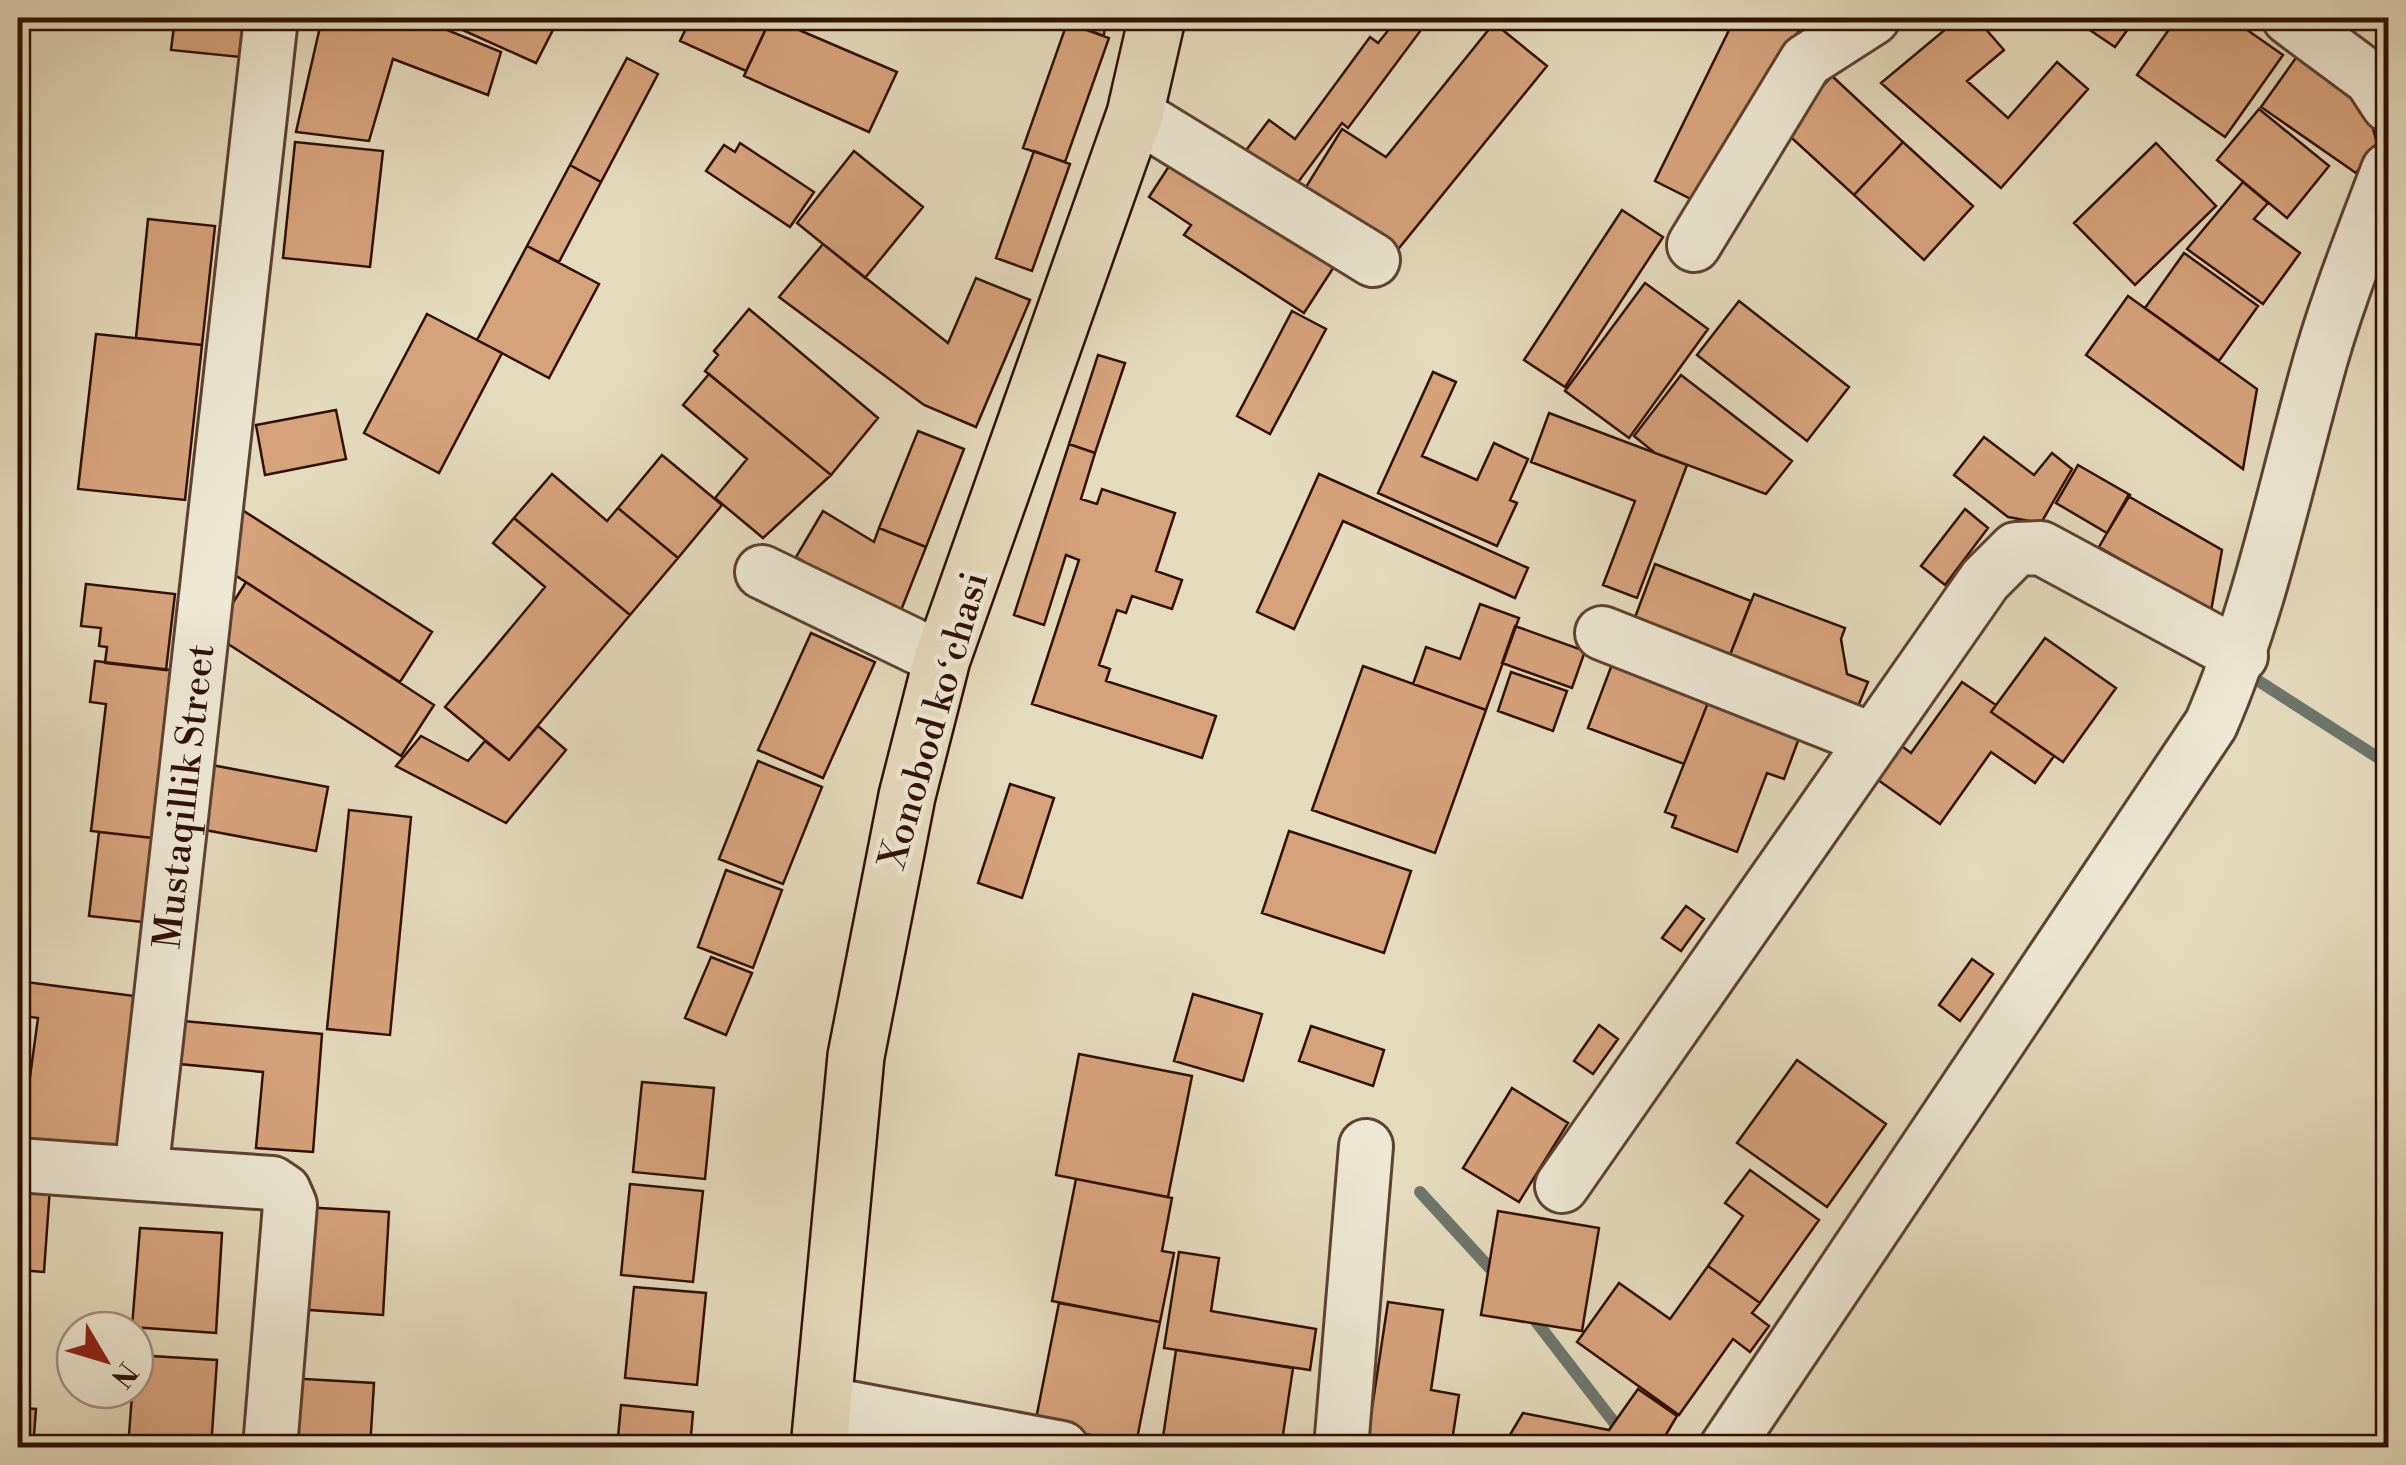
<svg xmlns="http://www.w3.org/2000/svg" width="2406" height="1465" font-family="'Libre Bodoni',serif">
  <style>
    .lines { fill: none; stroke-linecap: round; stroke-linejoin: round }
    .stream { stroke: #6d766d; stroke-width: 12 }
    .building { fill: #d6a27c; stroke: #301003; stroke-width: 2.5 }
    .minor-casing { stroke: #5d4231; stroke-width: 58 }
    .major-casing { stroke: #301003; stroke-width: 60 }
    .minor { stroke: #ede7d3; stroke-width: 52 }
    .major { stroke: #e4dabc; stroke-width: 55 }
    .labels { text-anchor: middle; stroke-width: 9; stroke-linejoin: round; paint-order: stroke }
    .street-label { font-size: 38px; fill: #301003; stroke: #ede7d3 }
  </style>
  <rect width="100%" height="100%" fill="#e4dabc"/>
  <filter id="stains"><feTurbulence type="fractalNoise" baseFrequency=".002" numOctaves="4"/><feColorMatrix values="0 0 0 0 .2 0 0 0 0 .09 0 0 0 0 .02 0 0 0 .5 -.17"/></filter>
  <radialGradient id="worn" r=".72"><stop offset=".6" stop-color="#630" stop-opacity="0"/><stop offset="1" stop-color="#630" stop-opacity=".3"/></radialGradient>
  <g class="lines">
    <path class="stream" d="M2243,671L2388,764
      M1420,1192L1498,1277
      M1528,1311L1623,1434"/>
  </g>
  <path class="building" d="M175,18L244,23L240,57L171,50Z
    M322,18H418L501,52L488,95L393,59L369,141L296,132Z
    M436,18H559L536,63Z
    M691,18H760L769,22L746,71L680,41Z
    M771,18L897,72L869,132L744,76Z
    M1072,18H1105L1104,36L1072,24Z
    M1398,18L1421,30L1348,128L1342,123L1293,189L1244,153L1269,120L1295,139L1370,37L1378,43Z
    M1735,18H1805L1750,128L1703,205L1655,181Z
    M1959,18H1976L2004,50L1967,81L2008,118L2057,62L2088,89L2001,188L1881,83Z
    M2072,18H2136L2115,47Z
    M2177,18H2230L2283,55L2225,137L2137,75Z
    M1067,23L1109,38L1065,162L1023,148Z
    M1494,23L1547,66L1395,253L1301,195L1342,129L1386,157Z
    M2298,55L2366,103L2377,143L2356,173L2261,107Z
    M627,58L658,74L601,182L570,165Z
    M1832,76L1903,142L1854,195L1783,130Z
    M2259,109L2329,166L2287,218L2217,160Z
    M295,142L383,151L370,267L283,258Z
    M1903,142L1973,206L1924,260L1854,195Z
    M740,143L814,192L790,227L706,171L724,145L735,152Z
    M2156,143L2216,206L2135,285L2074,223Z
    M854,151L923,207L865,278L797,223Z
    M1034,151L1070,164L1032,271L996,258Z
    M1177,154L1339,259L1304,313L1184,235L1191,225L1149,197Z
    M570,165L601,182L559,262L527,246Z
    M2243,182L2268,203L2254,219L2300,253L2263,304L2187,249Z
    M1622,210L1663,237L1565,387L1524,360Z
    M148,219L215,226L202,345L136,338Z
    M823,244L948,343L976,278L1030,300L976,427L924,405L779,297Z
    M527,246L599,284L549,378L477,340Z
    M2184,253L2258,306L2219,361L2145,308Z
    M1645,283L1708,329L1629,438L1565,391Z
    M2128,296L2257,389L2243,469L2086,355Z
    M1739,301L1849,387L1807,441L1697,355Z
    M749,309L878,418L831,475L705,371L718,355L714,351Z
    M1292,311L1326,329L1270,434L1237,416Z
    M427,314L502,353L439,473L364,433Z
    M96,334L202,345L185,500L78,489Z
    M1098,355L1125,363L1095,453L1069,444Z
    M1433,372L1456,382L1422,456L1477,480L1494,443L1528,459L1510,500L1517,503L1497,546L1378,493Z
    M709,374L831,475L763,538L715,498L747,459L683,405Z
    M1681,375L1792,461L1766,494L1655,453L1634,436Z
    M336,410L346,459L265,475L256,425Z
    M1549,413L1687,465L1637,598L1603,585L1635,501L1531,462Z
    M918,431L964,449L926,547L879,528Z
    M1984,437L2034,475L2052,453L2072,469L2041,523L2008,517L1954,475Z
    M1069,444L1095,453L1081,499L1097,504L1102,489L1175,513L1156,571L1182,580L1172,609L1132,596L1126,613L1117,610L1099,665L1110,669L1106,681L1216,716L1202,758L1032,704L1079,560L1066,555L1044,625L1014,615Z
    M662,455L722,505L678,558L618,508Z
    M2078,465L2130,495L2107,533L2056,503Z
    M552,474L607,521L618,508L678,558L630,615L514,518Z
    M1319,474L1528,568L1515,598L1343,521L1294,629L1257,612Z
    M2128,496L2222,550L2211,611L2099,547Z
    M236,506L432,632L400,682L221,566Z
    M1965,509L1988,528L1945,585L1921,566Z
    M823,511L874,542L879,528L926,547L898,618L796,557Z
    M514,518L630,615L509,760L445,707L545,587L493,543Z
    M1655,564L1751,601L1726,665L1631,628Z
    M246,582L434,705L401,756L225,642L229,609Z
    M86,584L175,594L166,670L105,663L107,647L99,646L101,628L81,626Z
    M1754,594L1845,628L1841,639L1847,674L1868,682L1855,714L1726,665Z
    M1480,604L1519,618L1486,710L1413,684L1426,647L1460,659Z
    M1515,626L1585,651L1572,688L1502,663Z
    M811,633L875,662L823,778L758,750Z
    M2045,638L2116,688L2063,762L1991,712Z
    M1614,659L1711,695L1684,764L1588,728Z
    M95,661L190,672L171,840L91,831L106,704L90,702Z
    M1363,666L1486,710L1435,853L1312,810Z
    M1511,672L1567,691L1553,731L1498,711Z
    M1962,682L1996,705L1991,712L2054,756L2035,783L1991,752L1940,824L1871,775L1895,741L1911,753Z
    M1711,695L1802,730L1784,779L1767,773L1737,852L1672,827L1676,816L1665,812Z
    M538,726L566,750L506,823L396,766L421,736L468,761L485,741L509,760Z
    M758,761L822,787L783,884L719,859Z
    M196,762L328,787L316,851L184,826Z
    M1010,784L1054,798L1022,898L978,883Z
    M349,810L411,817L390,1035L327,1029Z
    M1289,831L1411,871L1384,953L1262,913Z
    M99,832L171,840L161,924L89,916Z
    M726,870L782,890L753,968L698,947Z
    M1686,906L1704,919L1681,951L1662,938Z
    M711,957L752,973L726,1035L685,1018Z
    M1972,959L1993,974L1960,1021L1939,1005Z
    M18,981L150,998L128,1164L21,1143L38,1018L18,1015Z
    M1193,994L1262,1014L1243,1081L1174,1061Z
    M162,1019L322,1034L313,1152L256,1148L263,1072L158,1062Z
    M1599,1025L1618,1039L1593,1074L1574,1061Z
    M1311,1026L1384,1050L1373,1086L1299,1061Z
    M1079,1054L1192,1076L1168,1197L1056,1175Z
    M1797,1060L1886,1124L1827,1207L1737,1143Z
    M642,1082L714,1088L705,1179L633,1172Z
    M1512,1088L1568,1123L1519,1202L1463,1168Z
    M1750,1170L1819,1220L1760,1303L1708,1266L1743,1216L1725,1203Z
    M1076,1179L1172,1198L1162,1251L1174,1253L1160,1322L1052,1301Z
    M630,1184L703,1191L693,1282L621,1275Z
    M18,1185L50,1187L44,1272L18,1270Z
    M302,1207L389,1212L383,1315L295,1309Z
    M1498,1211L1599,1228L1582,1331L1481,1315Z
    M140,1228L222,1233L216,1333L132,1327Z
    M1179,1252L1219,1258L1211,1311L1316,1329L1310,1370L1164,1348Z
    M1708,1266L1760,1303L1752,1313L1769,1326L1750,1352L1733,1339L1679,1415L1577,1342L1619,1283L1670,1319Z
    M634,1287L706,1293L697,1385L625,1378Z
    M1388,1302L1443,1310L1431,1390L1459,1395L1451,1448H1366Z
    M1059,1303L1160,1322L1136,1444L1035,1424Z
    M1176,1350L1293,1368L1281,1448H1231L1163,1437Z
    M135,1355L217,1360L211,1448H128Z
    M287,1378L374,1383L370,1448H282Z
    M1638,1389L1677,1416L1658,1448H1502L1523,1413L1609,1430Z
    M621,1405L693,1412L690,1448H617Z
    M18,1408L36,1409L33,1448H18Z"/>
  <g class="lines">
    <g class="minor-casing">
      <g id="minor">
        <path d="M2289,18L2371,79L2388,105"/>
        <path d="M1135,114L1373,260"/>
        <path d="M1694,245L1806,61L1873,18"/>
        <path d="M762,572L942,659"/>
        <path d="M1602,633L1873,740"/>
        <path d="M18,1165L141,1174"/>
        <path d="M1562,1186L1985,580L2016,549L2041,548L2241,656"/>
        <path d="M823,1403L1062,1448"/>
        <path id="s1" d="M270,1448L290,1205L284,1191L272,1183L141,1174L271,18"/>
        <path d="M1341,1448L1366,1146"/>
        <path d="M1726,1448L2211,724C2259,613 2283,496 2315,380C2334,308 2362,239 2388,170"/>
      </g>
    </g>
    <g class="major-casing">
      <path id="major" d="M819,1448L856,1056L907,796L942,659L1135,114L1157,18"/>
    </g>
    <use href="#minor" class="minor"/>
    <use href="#major" class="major"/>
  </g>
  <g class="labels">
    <g class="street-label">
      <text transform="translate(933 720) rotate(-74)" y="13">Xonobod koʻchasi</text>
      <text dy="13" stroke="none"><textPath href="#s1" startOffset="785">Mustaqillik Street</textPath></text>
    </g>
  </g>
  <rect width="2406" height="1465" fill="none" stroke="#e4dabc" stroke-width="60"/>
  <rect x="20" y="20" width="2366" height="1425" fill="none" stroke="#301003" stroke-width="5"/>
  <rect x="30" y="30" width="2346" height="1405" fill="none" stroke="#301003" stroke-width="2.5"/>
  <g transform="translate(105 1360) rotate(128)"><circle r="48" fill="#ede7d3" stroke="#a19180" stroke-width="2.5"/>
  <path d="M0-8L18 38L0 25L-18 38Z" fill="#8f2418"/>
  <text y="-15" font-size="28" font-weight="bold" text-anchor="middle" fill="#301003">N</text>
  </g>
  <rect width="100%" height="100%" filter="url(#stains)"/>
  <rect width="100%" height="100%" fill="url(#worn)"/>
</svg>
